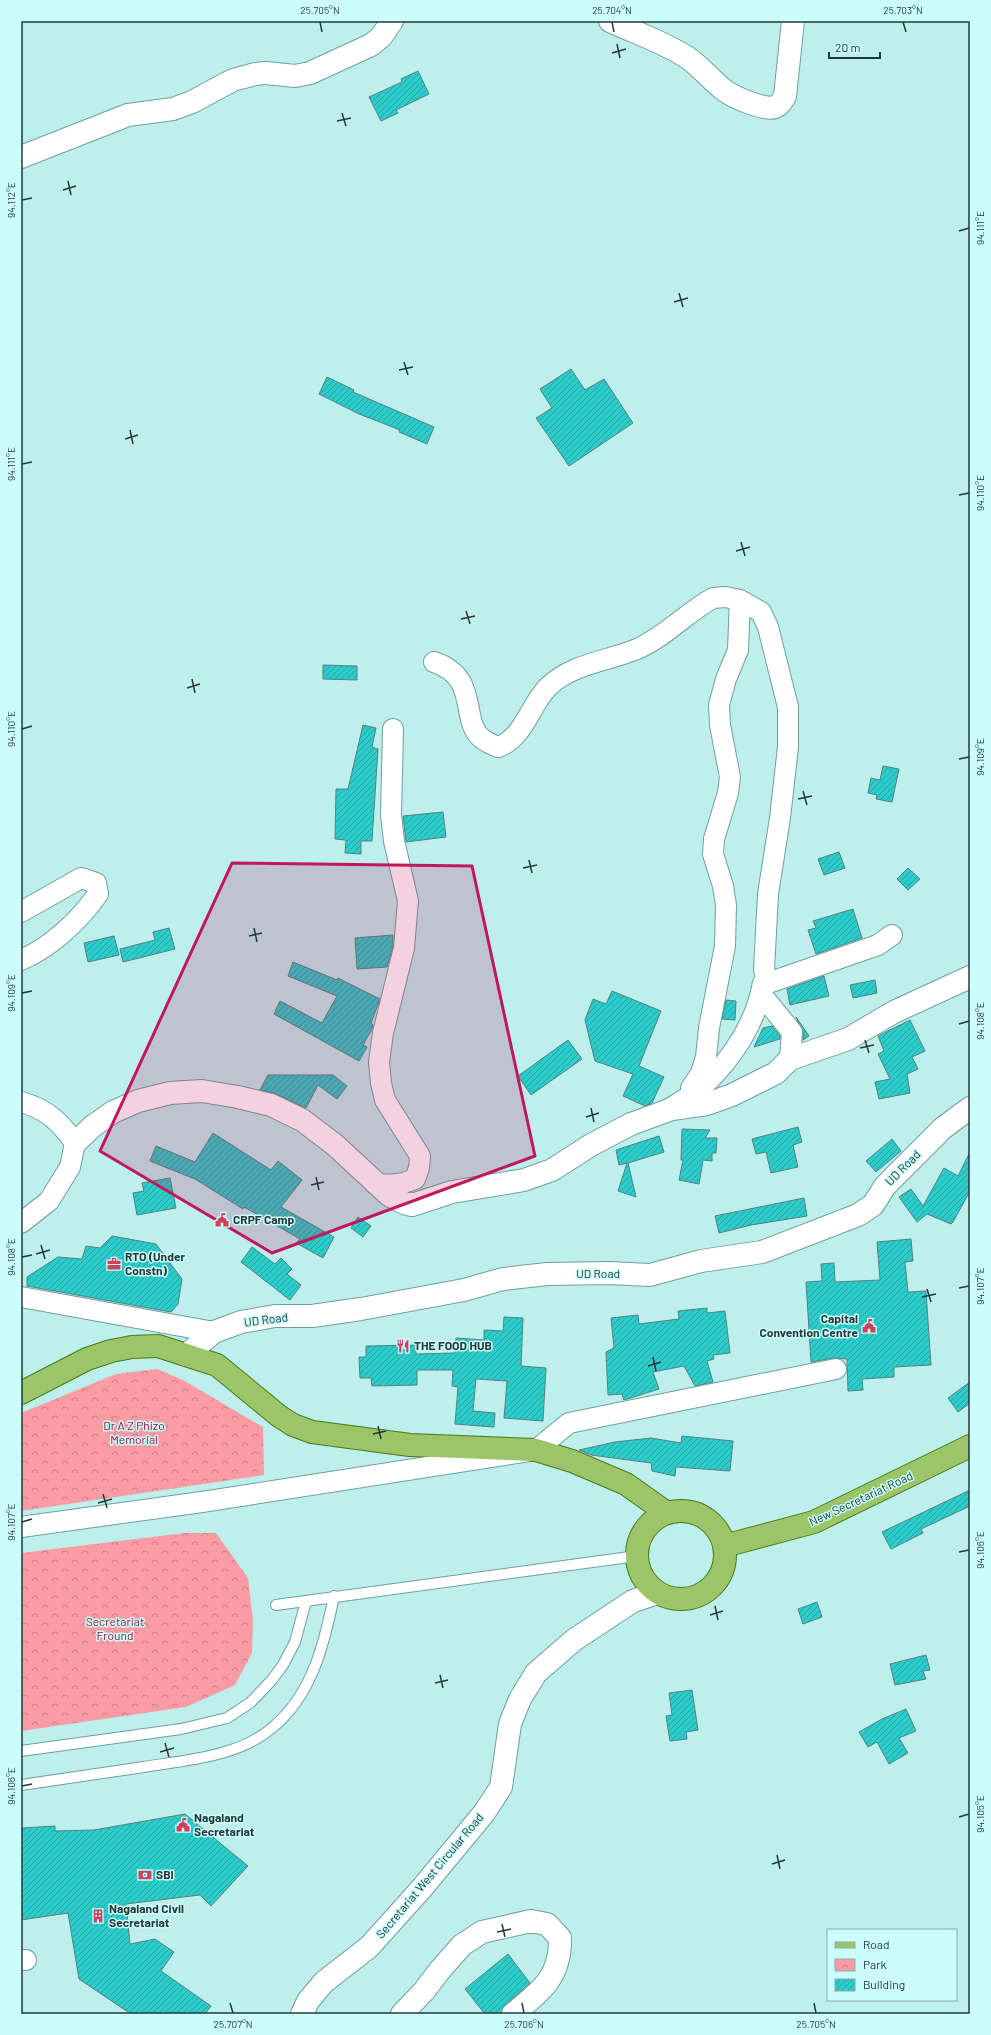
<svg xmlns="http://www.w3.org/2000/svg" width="991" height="2035" font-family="Barlow,sans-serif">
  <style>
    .park { fill: url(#park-crowns) }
    .building { fill: url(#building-hatch); stroke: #538281 }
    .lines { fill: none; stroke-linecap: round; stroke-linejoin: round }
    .lane-casing { stroke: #6f9f9d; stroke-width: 12 }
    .street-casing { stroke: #6f9f9d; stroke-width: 22 }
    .secondary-casing { stroke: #6f9f9d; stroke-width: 24 }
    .primary-casing { stroke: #477b16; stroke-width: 24 }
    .lane { stroke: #fff; stroke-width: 10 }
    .street { stroke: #fff; stroke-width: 20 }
    .secondary { stroke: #fff; stroke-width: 22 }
    .primary { stroke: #9bc568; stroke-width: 22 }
    .marked { fill: #c2185b; fill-opacity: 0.2; stroke: #c2185b; stroke-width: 3; stroke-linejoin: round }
    .ticks { fill: none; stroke: #253938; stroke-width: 1.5 }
    .labels { text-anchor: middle; stroke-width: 3; stroke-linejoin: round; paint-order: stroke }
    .street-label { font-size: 12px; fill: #253938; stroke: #cafdfb }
    .poi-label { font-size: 12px; font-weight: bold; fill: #253938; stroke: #cafdfb; text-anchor: start }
    .park-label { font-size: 12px; fill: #8e1634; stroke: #cafdfb }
    .neatline { fill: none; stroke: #253938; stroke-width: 1.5 }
    .ticks-label { font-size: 10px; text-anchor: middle; fill: #253938 }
  </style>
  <defs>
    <pattern id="park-crowns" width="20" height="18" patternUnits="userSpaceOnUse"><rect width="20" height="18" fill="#fb9ca5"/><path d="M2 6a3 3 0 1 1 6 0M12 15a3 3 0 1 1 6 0" fill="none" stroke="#cb8087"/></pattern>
    <pattern id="building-hatch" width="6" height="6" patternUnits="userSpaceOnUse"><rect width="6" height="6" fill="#2cccca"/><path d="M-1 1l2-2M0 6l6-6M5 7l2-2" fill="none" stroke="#25a7a5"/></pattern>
  </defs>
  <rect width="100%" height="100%" fill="#bdefed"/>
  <path class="park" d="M157,1369L183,1380L263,1427L264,1475L21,1511V1413L116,1374Z
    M185,1533H216L248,1578L253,1621L252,1653L235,1685L186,1707L21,1731V1553Z"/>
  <path class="building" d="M418,71L429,94L396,110L398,113L381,121L369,97L402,82L401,79Z
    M571,369L585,390L604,379L633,423L569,466L536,418L552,408L540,389Z
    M327,377L354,390L353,392L434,427L427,444L399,432L400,430L359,414L319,394Z
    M323,665L357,666V680L323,679Z
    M363,725L376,728L372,747L378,749L372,841H361V854L345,853L346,840L335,839L336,789H348Z
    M883,766L899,769L892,802L876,799L877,795L868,793L871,778L880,780Z
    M443,812L446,837L406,842L403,816Z
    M839,852L845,868L824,875L818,859Z
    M908,868L920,879L908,890L897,879Z
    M853,909L862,938L816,954L808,930L816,928L813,921Z
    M169,928L175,949L123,962L120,949L155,940L153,932Z
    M393,935V946L387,967L357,969L355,938Z
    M114,936L119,955L88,962L84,943Z
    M293,962L337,980L338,978L380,999L371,1023L373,1025L372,1029L363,1045L367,1047L359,1061L274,1014L280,1001L322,1023L337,996L288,976Z
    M824,976L829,996L790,1005L787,989Z
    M875,980L877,993L853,998L850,985Z
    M612,991L661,1011L639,1066L664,1077L652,1103L645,1106L623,1096L633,1074L595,1061L585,1020L593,999L606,1004Z
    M726,1000L736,1001L735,1020L722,1019Z
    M796,1017L809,1036L803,1040V1032Z
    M910,1020L925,1051L912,1057L918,1069L907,1074L910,1093L879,1099L875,1082L890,1079L878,1054L884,1051L878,1036Z
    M772,1026L780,1036V1039L754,1047L763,1028Z
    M568,1040L582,1059L531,1095L518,1076Z
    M268,1075H333L347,1086L337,1099L318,1085L306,1108L276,1094L260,1090Z
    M798,1127L802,1142L793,1145L798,1167L771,1173L766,1152L756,1154L752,1139Z
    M682,1129L710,1130L705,1138H717L716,1153H712V1161L703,1160L699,1184L679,1180L683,1160H681Z
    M213,1133L271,1170L278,1161L302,1180L281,1207L334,1237L323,1258L296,1243L300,1239L244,1207L243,1209L195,1179L150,1161L156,1146L195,1162Z
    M659,1136L664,1152L628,1163L636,1197L618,1191L627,1163L619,1165L616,1150Z
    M892,1139L901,1151L876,1172L866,1161Z
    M970,1152V1191L953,1222L951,1224L927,1214L917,1222L899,1197L911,1189L923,1206L944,1168L958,1176Z
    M170,1178L176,1208L137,1215L133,1193L144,1191L142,1183Z
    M804,1198L807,1216L751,1225L719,1233L715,1216Z
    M358,1217L371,1226L363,1237L351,1228Z
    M112,1236L156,1244L182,1279L178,1304L171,1312L27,1286V1277L58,1257L82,1259L86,1246L100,1248Z
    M911,1239L913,1261L905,1262L908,1292L926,1291L931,1365L894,1367V1377L862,1379L863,1390L848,1391L847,1359L834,1358L811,1362L806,1282L822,1281L821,1264L834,1263L835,1282L880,1280L877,1242Z
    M252,1247L275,1264L281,1258L292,1269L287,1274L301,1285L290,1300L241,1262Z
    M707,1308V1313L725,1311L730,1353L713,1355L714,1359L707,1361L713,1382L695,1386L684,1366L653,1372L659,1389L624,1400L622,1394L608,1395L606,1352L614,1348L611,1318L638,1315L639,1324L679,1319L678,1311Z
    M504,1317L523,1318L521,1366L546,1368L543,1421L504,1418L507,1381L476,1379L473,1411L495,1413L494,1427L455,1424L458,1387L452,1386L453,1370H417V1385L372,1386L371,1378H360L359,1357H366V1346L416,1345V1354L455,1353L456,1338L484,1340V1330L503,1331Z
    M970,1382V1403L958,1412L948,1398Z
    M682,1436L733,1441L730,1471L676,1467L675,1476L652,1471L651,1463L591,1455L579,1450L615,1442L651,1438L681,1443Z
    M970,1490V1506L921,1529L923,1533L891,1549L882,1532Z
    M817,1602L822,1617L803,1624L798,1609Z
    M926,1655L930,1670L923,1671L926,1679L895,1685L890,1664Z
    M692,1690L698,1730L686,1732L687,1739L670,1741L666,1716L672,1715L669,1693Z
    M906,1709L916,1731L899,1738L908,1753L889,1764L877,1742L868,1747L859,1732L882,1719Z
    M185,1814L248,1866L211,1906L200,1895L126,1904L130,1944L155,1939L174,1952L161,1971L211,2006L205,2014H131L79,1979L68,1913L21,1920V1828L55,1826V1831L94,1830Z
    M508,1954L530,1983L505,2005L500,2014H485L465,1989Z"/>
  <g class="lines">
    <g class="lane-casing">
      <path id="lane" d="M276,1605L637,1556
        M21,1751L181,1729L227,1718L250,1703L271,1681L283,1665L295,1642L306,1601
        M21,1785C62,1779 103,1773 144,1767C186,1760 238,1757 272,1728C312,1695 324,1645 334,1596"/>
    </g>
    <g class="street-casing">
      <path id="street" d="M434,662C482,678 458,723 484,740C488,743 494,745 498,747C524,738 530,705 548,687C571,664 608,661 637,649C665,637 686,613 713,598L725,597L740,600L761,612L768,627L788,707V747L780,818L768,894L764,970L768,983H763C756,1022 733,1058 704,1085C693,1095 678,1103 666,1111
        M21,912L81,878L96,883L98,894C79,921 51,947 21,960
        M768,983L878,945L892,935
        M761,994L792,1032L790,1059
        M691,1088L701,1073L706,1057L709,1028L725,946L726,905L723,886L713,854L714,839L728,793L730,777L720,725L719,705L726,679L738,650L740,600
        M21,1102C47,1109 60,1122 75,1143L70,1167L49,1201L21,1223
        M375,1184C390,1185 401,1185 415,1179L419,1168L420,1156L385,1100L381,1083L379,1062L383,1033L404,948L408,901L394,841L391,815L393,729
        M21,1297L214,1332
        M21,1527L202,1502L536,1450L569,1423L836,1369
        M21,1960H26"/>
    </g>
    <g class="secondary-casing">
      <path id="secondary" d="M610,21C636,33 664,42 688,58C701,67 711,80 724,90C733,97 765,111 775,107C780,105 782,101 785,96L793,21
        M21,157L128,115L173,109L192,102L233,80L255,74L266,73L295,76L310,73L371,45L381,37L392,21
        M75,1143L93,1126L113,1112L138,1101L170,1093L202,1091L238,1097L271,1105L302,1120L335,1145L389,1195L404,1203L412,1205L452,1192L524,1180L552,1170L591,1145L631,1124L672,1109L707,1104L732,1095L776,1073L790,1059L848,1039L894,1012L970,977
        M186,1355L214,1332L241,1322L275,1316H312L361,1309L464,1290L503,1279L547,1274L609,1273L650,1275L701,1261L762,1252L858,1215L873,1205L885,1186L943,1128L970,1108
        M302,2014L308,2001L324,1982L369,1947L422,1888L484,1813L501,1787L510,1724L520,1699L536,1673L574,1640L633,1601L657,1593
        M402,2014L424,1991L440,1970L462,1945L482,1932L531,1921L547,1924L560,1938C561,1977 541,1991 513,2014"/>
    </g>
    <g class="primary-casing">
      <path id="primary" d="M21,1393L87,1359L111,1351L132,1347L158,1346L217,1365L279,1416L293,1425L312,1432L410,1445L536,1450L572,1461L626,1484L667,1513
        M637 1555a44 44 0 1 1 88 0a44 44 0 1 1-88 0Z
        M724,1546L814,1522L970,1446"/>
    </g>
    <use href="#lane" class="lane"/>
    <use href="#street" class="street"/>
    <use href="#secondary" class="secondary"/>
    <use href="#primary" class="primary"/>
  </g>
  <path class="marked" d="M232,863L472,866L535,1156L272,1253L100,1151Z"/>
  <path class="ticks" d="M320,22L322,32M612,22L614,32M903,22L906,32M617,44L620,58M612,53L626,49M342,113L346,126M337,121L351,118M68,181L71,195M63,190L76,186M22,200L32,198M959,231L969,228M679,293L683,307M674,302L688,298M404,362L408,375M399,370L413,367M130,430L133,444M125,439L138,435M22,464L32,462M959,495L969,493M741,542L745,556M736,551L750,547M466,611L470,624M461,619L475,616M192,679L195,693M187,688L200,684M22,729L32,726M959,759L969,757M803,791L807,805M798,799L812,796M529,860L532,873M523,868L537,865M254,928L257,942M249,936L262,933M22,993L32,991M959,1024L969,1021M865,1040L869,1053M860,1048L874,1045M591,1108L594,1122M586,1117L599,1113M316,1177L319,1190M311,1185L324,1182M41,1245L45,1259M36,1254L50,1250M22,1257L32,1255M959,1288L969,1286M927,1289L931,1302M922,1297L936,1294M653,1357L656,1371M648,1366L661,1362M378,1426L381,1439M373,1434L386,1431M103,1494L107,1508M98,1503L112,1499M22,1522L32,1519M959,1552L969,1550M715,1606L718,1620M710,1615L723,1611M440,1675L443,1688M435,1683L448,1680M165,1743L169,1757M160,1752L174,1748M22,1786L32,1784M959,1817L969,1814M777,1855L780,1869M772,1864L785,1860M502,1924L505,1937M497,1932L511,1929M230,2003L233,2013M522,2003L524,2013M814,2003L816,2013"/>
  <defs>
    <g id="civic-bare" transform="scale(1.08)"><path d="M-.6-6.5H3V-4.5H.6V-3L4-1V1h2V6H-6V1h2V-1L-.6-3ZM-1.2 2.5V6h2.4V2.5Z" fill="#d0405c" stroke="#cafdfb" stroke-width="2.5" paint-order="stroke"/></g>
    <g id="office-bare" transform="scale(1.08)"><path d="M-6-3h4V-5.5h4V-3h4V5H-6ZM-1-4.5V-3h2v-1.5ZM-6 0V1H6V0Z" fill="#d0405c" stroke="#cafdfb" stroke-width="2.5" paint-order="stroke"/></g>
    <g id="restaurant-bare" transform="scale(1.08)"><path d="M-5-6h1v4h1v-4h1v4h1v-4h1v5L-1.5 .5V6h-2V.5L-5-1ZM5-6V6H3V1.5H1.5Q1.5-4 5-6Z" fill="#d0405c" stroke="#cafdfb" stroke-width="2.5" paint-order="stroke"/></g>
    <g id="bank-bare" transform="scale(1.08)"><path d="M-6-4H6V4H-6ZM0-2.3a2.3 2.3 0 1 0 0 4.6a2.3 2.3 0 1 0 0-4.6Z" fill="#d0405c" stroke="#cafdfb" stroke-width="2.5" paint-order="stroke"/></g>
    <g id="building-bare" transform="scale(1.08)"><path d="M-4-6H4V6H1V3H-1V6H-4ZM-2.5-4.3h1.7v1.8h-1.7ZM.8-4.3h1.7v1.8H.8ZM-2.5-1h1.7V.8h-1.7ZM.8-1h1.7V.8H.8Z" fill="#d0405c" stroke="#cafdfb" stroke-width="2.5" paint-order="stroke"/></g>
  </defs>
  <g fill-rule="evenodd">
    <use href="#civic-bare" x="222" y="1220"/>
    <use href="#office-bare" x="114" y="1264"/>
    <use href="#civic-bare" x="869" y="1326"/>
    <use href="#restaurant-bare" x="403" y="1346"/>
    <use href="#civic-bare" x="183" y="1825"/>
    <use href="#bank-bare" x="145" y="1875"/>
    <use href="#building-bare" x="98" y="1916"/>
  </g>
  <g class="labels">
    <g class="street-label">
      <text transform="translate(903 1168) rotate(-45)" y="4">UD Road</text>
      <text x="598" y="1278">UD Road</text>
      <text transform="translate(266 1320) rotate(-7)" y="4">UD Road</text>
      <text transform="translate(861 1499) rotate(-25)" y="4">New Secretariat Road</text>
      <text transform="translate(430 1876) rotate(-50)" y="4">Secretariat West Circular Road</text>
    </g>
    <g class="poi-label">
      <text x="233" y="1224">CRPF Camp</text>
      <text x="125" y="1261">RTO (Under<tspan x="125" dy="14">Constn)</tspan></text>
      <text x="858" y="1323" text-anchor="end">Capital<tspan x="858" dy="14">Convention Centre</tspan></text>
      <text x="414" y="1350">THE FOOD HUB</text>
      <text x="194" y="1822">Nagaland<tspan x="194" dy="14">Secretariat</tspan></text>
      <text x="156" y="1879">SBI</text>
      <text x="109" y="1913">Nagaland Civil<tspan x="109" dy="14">Secretariat</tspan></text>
    </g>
    <g class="park-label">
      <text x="134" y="1430">Dr A Z Phizo<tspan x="134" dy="14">Memorial</tspan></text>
      <text x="115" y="1626">Secretariat<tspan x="115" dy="14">Fround</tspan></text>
    </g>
  </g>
  <rect width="991" height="2035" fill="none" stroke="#cafdfb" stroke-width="44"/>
  <rect x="827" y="1929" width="130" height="72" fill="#cafdfb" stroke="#88afad"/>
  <rect x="835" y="1942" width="20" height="6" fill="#9bc568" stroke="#88afad"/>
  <text x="863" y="1949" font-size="12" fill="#253938">Road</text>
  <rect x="835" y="1959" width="20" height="12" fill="url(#park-crowns)" stroke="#88afad"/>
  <text x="863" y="1969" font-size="12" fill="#253938">Park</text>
  <rect x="835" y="1979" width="20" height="12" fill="url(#building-hatch)" stroke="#88afad"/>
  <text x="863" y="1989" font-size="12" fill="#253938">Building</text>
  <path d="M829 52v6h51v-6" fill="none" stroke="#253938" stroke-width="2"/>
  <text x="835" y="52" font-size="12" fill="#253938" stroke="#cafdfb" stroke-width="3" paint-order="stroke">20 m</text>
  <rect x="22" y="22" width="947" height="1991" class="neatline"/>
  <g class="ticks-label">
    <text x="320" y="14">25.705°N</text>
    <text x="612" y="14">25.704°N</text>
    <text x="903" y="14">25.703°N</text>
    <text transform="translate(11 200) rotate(-90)" y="4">94.112°E</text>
    <text transform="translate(980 228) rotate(-90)" y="4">94.111°E</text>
    <text transform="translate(11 464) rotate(-90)" y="4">94.111°E</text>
    <text transform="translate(980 493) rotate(-90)" y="4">94.110°E</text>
    <text transform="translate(11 729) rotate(-90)" y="4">94.110°E</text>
    <text transform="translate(980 757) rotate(-90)" y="4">94.109°E</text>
    <text transform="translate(11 993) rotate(-90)" y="4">94.109°E</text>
    <text transform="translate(980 1021) rotate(-90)" y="4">94.108°E</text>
    <text transform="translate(11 1257) rotate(-90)" y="4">94.108°E</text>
    <text transform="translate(980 1286) rotate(-90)" y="4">94.107°E</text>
    <text transform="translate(11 1522) rotate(-90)" y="4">94.107°E</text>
    <text transform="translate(980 1550) rotate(-90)" y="4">94.106°E</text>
    <text transform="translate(11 1786) rotate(-90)" y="4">94.106°E</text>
    <text transform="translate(980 1814) rotate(-90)" y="4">94.105°E</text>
    <text x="233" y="2028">25.707°N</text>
    <text x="524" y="2028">25.706°N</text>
    <text x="816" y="2028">25.705°N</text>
  </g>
</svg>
